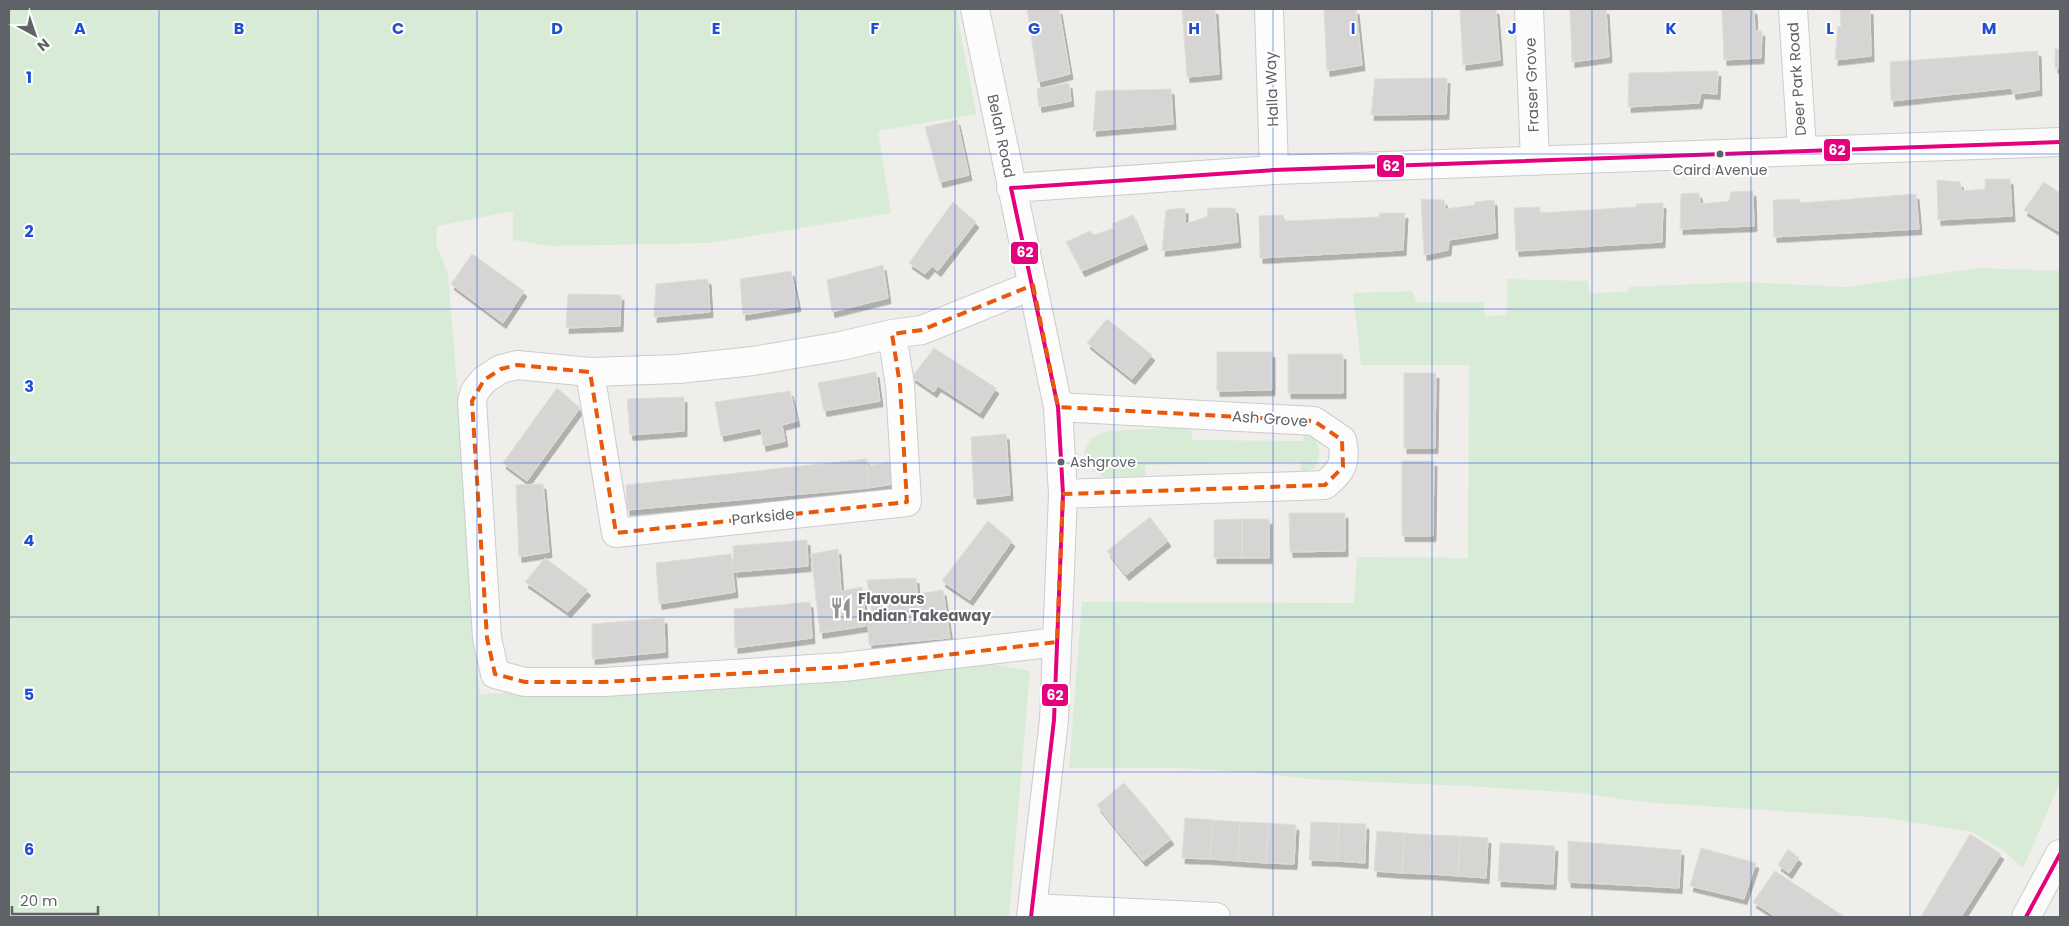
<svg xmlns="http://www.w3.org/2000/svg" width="2069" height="926" font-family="Poppins,sans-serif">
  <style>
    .green { fill: #d8ebd6 }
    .building { fill: #d6d5d3; stroke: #deddd9; filter: url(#shadow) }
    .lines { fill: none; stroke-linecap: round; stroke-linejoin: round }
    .minor-casing { stroke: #cbcccc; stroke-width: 30 }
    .tertiary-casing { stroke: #cbcccc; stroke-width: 30 }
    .minor { stroke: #fdfcfc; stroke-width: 28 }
    .tertiary { stroke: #fdfcfc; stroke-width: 28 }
    .bus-1-casing { stroke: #fff; stroke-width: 8 }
    .bus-1 { stroke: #e5007d; stroke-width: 4 }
    .marked { fill: none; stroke: #e8590c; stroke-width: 4; stroke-dasharray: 10 6; stroke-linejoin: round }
    .grid { fill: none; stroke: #1d4ed8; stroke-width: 1; stroke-opacity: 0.55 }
    .bus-dot { fill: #5f6368; stroke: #fff; stroke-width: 2 }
    .labels { text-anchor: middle; stroke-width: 4; stroke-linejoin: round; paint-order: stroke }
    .bus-label { font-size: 14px; fill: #5f6368; stroke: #fff }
    .street-label { font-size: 15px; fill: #5f6368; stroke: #fff }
    .poi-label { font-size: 15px; font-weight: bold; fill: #5f6368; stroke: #fff; text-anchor: start }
    .grid-label { font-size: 16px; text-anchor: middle; font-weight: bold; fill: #1d4ed8; stroke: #fff; stroke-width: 4; stroke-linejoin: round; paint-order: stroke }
    .line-badge { stroke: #fff; stroke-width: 2 }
    .badge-label { font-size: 14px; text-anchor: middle; font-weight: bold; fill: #fff }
  </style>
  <defs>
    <filter id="shadow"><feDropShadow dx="3" dy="5.5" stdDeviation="0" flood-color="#0004"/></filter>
  </defs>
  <rect width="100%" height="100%" fill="#efeeea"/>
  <path class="green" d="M9,9H956L976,114L878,131L891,213L710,243L549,246L513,240V211L437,226L436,244L448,275L459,408L471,628L480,694L690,687L987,663L1030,671L1009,917H9Z
    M1979,268L2060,271V782L2023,868L2003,850L1972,832L1886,818L1642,802L1579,793L1466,786L1307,779L1261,773L1180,768H1069L1082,602L1354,603L1357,557L1468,558L1469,365H1361L1353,293L1413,291L1416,302H1483L1485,316L1507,315V279L1588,281L1589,293L1628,292L1629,287L1745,282L1846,287Z
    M1191,427L1192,440L1303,441L1304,431C1320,442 1323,450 1315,468L1301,474V462L1145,465L1146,476L1105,477L1090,469L1084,452L1091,438L1108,431Z"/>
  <path class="building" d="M1027,9H1059L1070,74L1038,82Z
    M1182,9H1215L1219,74L1187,77Z
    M1324,9H1356L1362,65L1327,71Z
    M1460,9H1496L1500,60L1463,65Z
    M1570,9H1606L1609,57L1572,62Z
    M1722,9H1754L1755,31H1762L1761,58L1724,60Z
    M1840,9H1870L1871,56L1835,60L1838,27L1841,26Z
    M2055,49H2060V68H2055Z
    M2038,51L2039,90L2013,94L2012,88L1891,101L1890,62Z
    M1718,71L1717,94L1701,93L1699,103L1628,107L1629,73Z
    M1447,78L1446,114L1371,115L1375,79Z
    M1069,83L1071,101L1039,107L1037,89Z
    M1171,89L1173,124L1093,131L1096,91Z
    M957,120L969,175L940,182L925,127Z
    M1985,179H2010L2012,216L1938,220L1937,180L1960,182L1962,191L1985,189Z
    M2044,182L2060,193V232L2024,210Z
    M1753,191L1754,226L1680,229L1681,194L1699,193L1700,204L1729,201L1731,192Z
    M1916,194L1919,229L1774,237L1773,200L1799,199L1800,203Z
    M1421,199L1444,200L1445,209L1474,205L1475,202L1494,200L1495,233L1449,240L1448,250L1424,255Z
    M953,202L976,222L938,271L932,266L925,274L909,263Z
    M1663,203L1662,242L1516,251L1514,208L1540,207V213L1636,207V204Z
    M1185,208V224L1207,217L1208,208H1235L1238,242L1162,251L1166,210Z
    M1380,213H1405L1403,250L1260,258L1259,216L1283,215L1285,221L1378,217Z
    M1133,215L1145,244L1082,271L1066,242L1090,231L1094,235L1114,228L1112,224Z
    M472,254L524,291L503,323L451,284Z
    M883,265L888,298L832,312L827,280Z
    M791,271L798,306L743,315L740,279Z
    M708,279L710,312L654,317L656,284Z
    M568,294L621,295L620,326L566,328Z
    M1107,319L1152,355L1132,379L1087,343Z
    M934,348L996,388L980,413L938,386L934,392L912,377Z
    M1217,352H1272V390L1217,391Z
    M1288,354H1343V393H1288Z
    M876,372L880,401L824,411L818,383Z
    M1404,373H1436L1435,448H1404Z
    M557,388L580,408L527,481L503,463Z
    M790,391L797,421L782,425L785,441L763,446L761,428L721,436L715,402Z
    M684,397V431L630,435L627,399Z
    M1006,434L1010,495L974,499L971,437Z
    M867,459L868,488L627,510L626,485Z
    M1402,461H1434L1433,536H1402Z
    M890,462L893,484L868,488L867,466Z
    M543,484L549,552L519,557L516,485Z
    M1289,513H1345V551L1290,552Z
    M1150,517L1168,541L1126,575L1107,551Z
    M1242,519H1269V558H1242Z
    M1242,519V558H1214V520Z
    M988,521L1012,541L970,600L942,581Z
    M807,540L808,566L734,572L733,546Z
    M838,549L841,591L862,587L866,626L820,633L811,554Z
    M731,554L735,592L659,604L656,563Z
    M545,558L588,590L568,612L525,582Z
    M916,578L918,609L872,615L867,580Z
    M943,590L950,638L869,645L868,618L920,611L919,594Z
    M810,602L812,638L735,648L734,609Z
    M664,618L665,652L592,659V624Z
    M1124,783L1144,806L1116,829L1097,805Z
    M1144,806L1171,839L1143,861L1116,829Z
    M1185,818L1213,820L1210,859L1182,858Z
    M1213,820L1240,822L1238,861L1210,859Z
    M1240,822L1268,823L1266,863L1238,861Z
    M1311,822L1339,823L1337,861L1309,860Z
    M1268,823L1296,825L1294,864L1266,863Z
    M1339,823L1366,824L1365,863L1337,861Z
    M1377,831L1404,833L1402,873L1374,871Z
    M1404,833L1432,835L1430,874L1402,873Z
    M1970,834L2001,854L1961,917H1921Z
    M1432,835L1460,836L1458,876L1430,874Z
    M1460,836L1488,838L1486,878L1458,876Z
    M1568,841L1681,850L1679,888L1568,882Z
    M1500,843L1555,846L1553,884L1498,881Z
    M1701,848L1756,863L1744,899L1690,886Z
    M1788,849L1799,858L1789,873L1778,865Z
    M1775,871L1845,917H1776L1753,902Z"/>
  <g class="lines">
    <g class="minor-casing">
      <path id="minor" d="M975,9L1058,407L1063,494L1054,720L1031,917
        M1269,9L1274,170
        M1529,9L1535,161
        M1793,9L1802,150
        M1011,188L1274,170L2060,142
        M1033,285L922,330L892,334L841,346L753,361L678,369L590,372L517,365L501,369L484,380L475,391L472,401L487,638L495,674L525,682H604L843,667L1057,642
        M590,372L616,533L907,502L900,385L892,334
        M1058,407L1314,421L1342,440C1347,462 1342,471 1325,485L1063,494
        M1032,908L1216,917"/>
    </g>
    <g class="tertiary-casing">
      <path id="tertiary" d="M2026,917L2060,854"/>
    </g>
    <use href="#minor" class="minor"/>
    <use href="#tertiary" class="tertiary"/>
    <g class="bus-1-casing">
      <path id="bus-1" d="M1031,917L1054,720L1063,494L1058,407L1011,188L1274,170L2060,142
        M2026,917L2060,854"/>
    </g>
    <use href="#bus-1" class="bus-1"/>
  </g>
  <path class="marked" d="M1033,285L1058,407L1314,421L1342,440L1343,467L1325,485L1063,494L1057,642L843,667L604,682H525L495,674L487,638L472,401L484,380L501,369L517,365L590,372L616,533L907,502L900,385L892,334L922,330Z"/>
  <path class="grid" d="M159,9V917M318,9V917M477,9V917M637,9V917M796,9V917M955,9V917M1114,9V917M1273,9V917M1432,9V917M1592,9V917M1751,9V917M1910,9V917M9,154H2060M9,309H2060M9,463H2060M9,617H2060M9,772H2060"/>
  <defs>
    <g id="restaurant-bare" transform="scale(1.725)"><path d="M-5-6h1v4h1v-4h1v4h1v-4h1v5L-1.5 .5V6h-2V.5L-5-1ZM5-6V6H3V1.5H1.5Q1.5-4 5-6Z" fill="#919496" stroke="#fff" stroke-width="2.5" paint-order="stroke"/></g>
  </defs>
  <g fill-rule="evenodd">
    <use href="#restaurant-bare" x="841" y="608"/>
  </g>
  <g class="bus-dot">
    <circle cx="1720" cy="154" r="4.5"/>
    <circle cx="1061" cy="462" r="4.5"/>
  </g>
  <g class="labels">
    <g class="bus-label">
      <text x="1720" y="175">Caird Avenue</text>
      <text x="1070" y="467" text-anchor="start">Ashgrove</text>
    </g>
    <g class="street-label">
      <text transform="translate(1797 79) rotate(-94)" y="5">Deer Park Road</text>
      <text transform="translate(1532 85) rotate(-92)" y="5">Fraser Grove</text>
      <text transform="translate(1272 89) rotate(-92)" y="5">Halla Way</text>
      <text transform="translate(1001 136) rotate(78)" y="5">Belah Road</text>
      <text transform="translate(1270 419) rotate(4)" y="5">Ash Grove</text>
      <text transform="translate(763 517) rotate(-6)" y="5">Parkside</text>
    </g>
    <g class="poi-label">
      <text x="858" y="604">Flavours<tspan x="858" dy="17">Indian Takeaway</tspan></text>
    </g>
  </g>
  <g class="grid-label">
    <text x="80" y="34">A</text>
    <text x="239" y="34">B</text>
    <text x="398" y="34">C</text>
    <text x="557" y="34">D</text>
    <text x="716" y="34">E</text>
    <text x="875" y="34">F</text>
    <text x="1034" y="34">G</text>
    <text x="1194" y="34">H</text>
    <text x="1353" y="34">I</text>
    <text x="1512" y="34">J</text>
    <text x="1671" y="34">K</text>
    <text x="1830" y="34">L</text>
    <text x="1989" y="34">M</text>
    <text x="29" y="83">1</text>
    <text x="29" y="237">2</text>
    <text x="29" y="392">3</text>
    <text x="29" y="546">4</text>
    <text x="29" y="700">5</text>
    <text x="29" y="855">6</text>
  </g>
  <g class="line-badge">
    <rect x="1823" y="138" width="28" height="24" rx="5" fill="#e5007d"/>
    <rect x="1376" y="154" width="29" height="24" rx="5" fill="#e5007d"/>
    <rect x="1010" y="241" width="29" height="24" rx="5" fill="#e5007d"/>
    <rect x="1041" y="683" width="28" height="24" rx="5" fill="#e5007d"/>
  </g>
  <g class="badge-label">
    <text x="1837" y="155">62</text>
    <text x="1391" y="171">62</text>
    <text x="1025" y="257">62</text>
    <text x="1055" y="700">62</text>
  </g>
  <rect width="2069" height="926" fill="none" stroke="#5f6368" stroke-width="20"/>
  <g transform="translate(35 35) rotate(140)" stroke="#ffffff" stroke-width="4" paint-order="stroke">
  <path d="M0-4L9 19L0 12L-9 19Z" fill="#5f6368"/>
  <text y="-8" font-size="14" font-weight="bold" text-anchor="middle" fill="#5f6368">N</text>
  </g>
  <path d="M12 906v8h86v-8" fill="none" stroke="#5f6368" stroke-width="2.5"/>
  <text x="20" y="906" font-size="15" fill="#5f6368" stroke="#ffffff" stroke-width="4" paint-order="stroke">20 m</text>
</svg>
